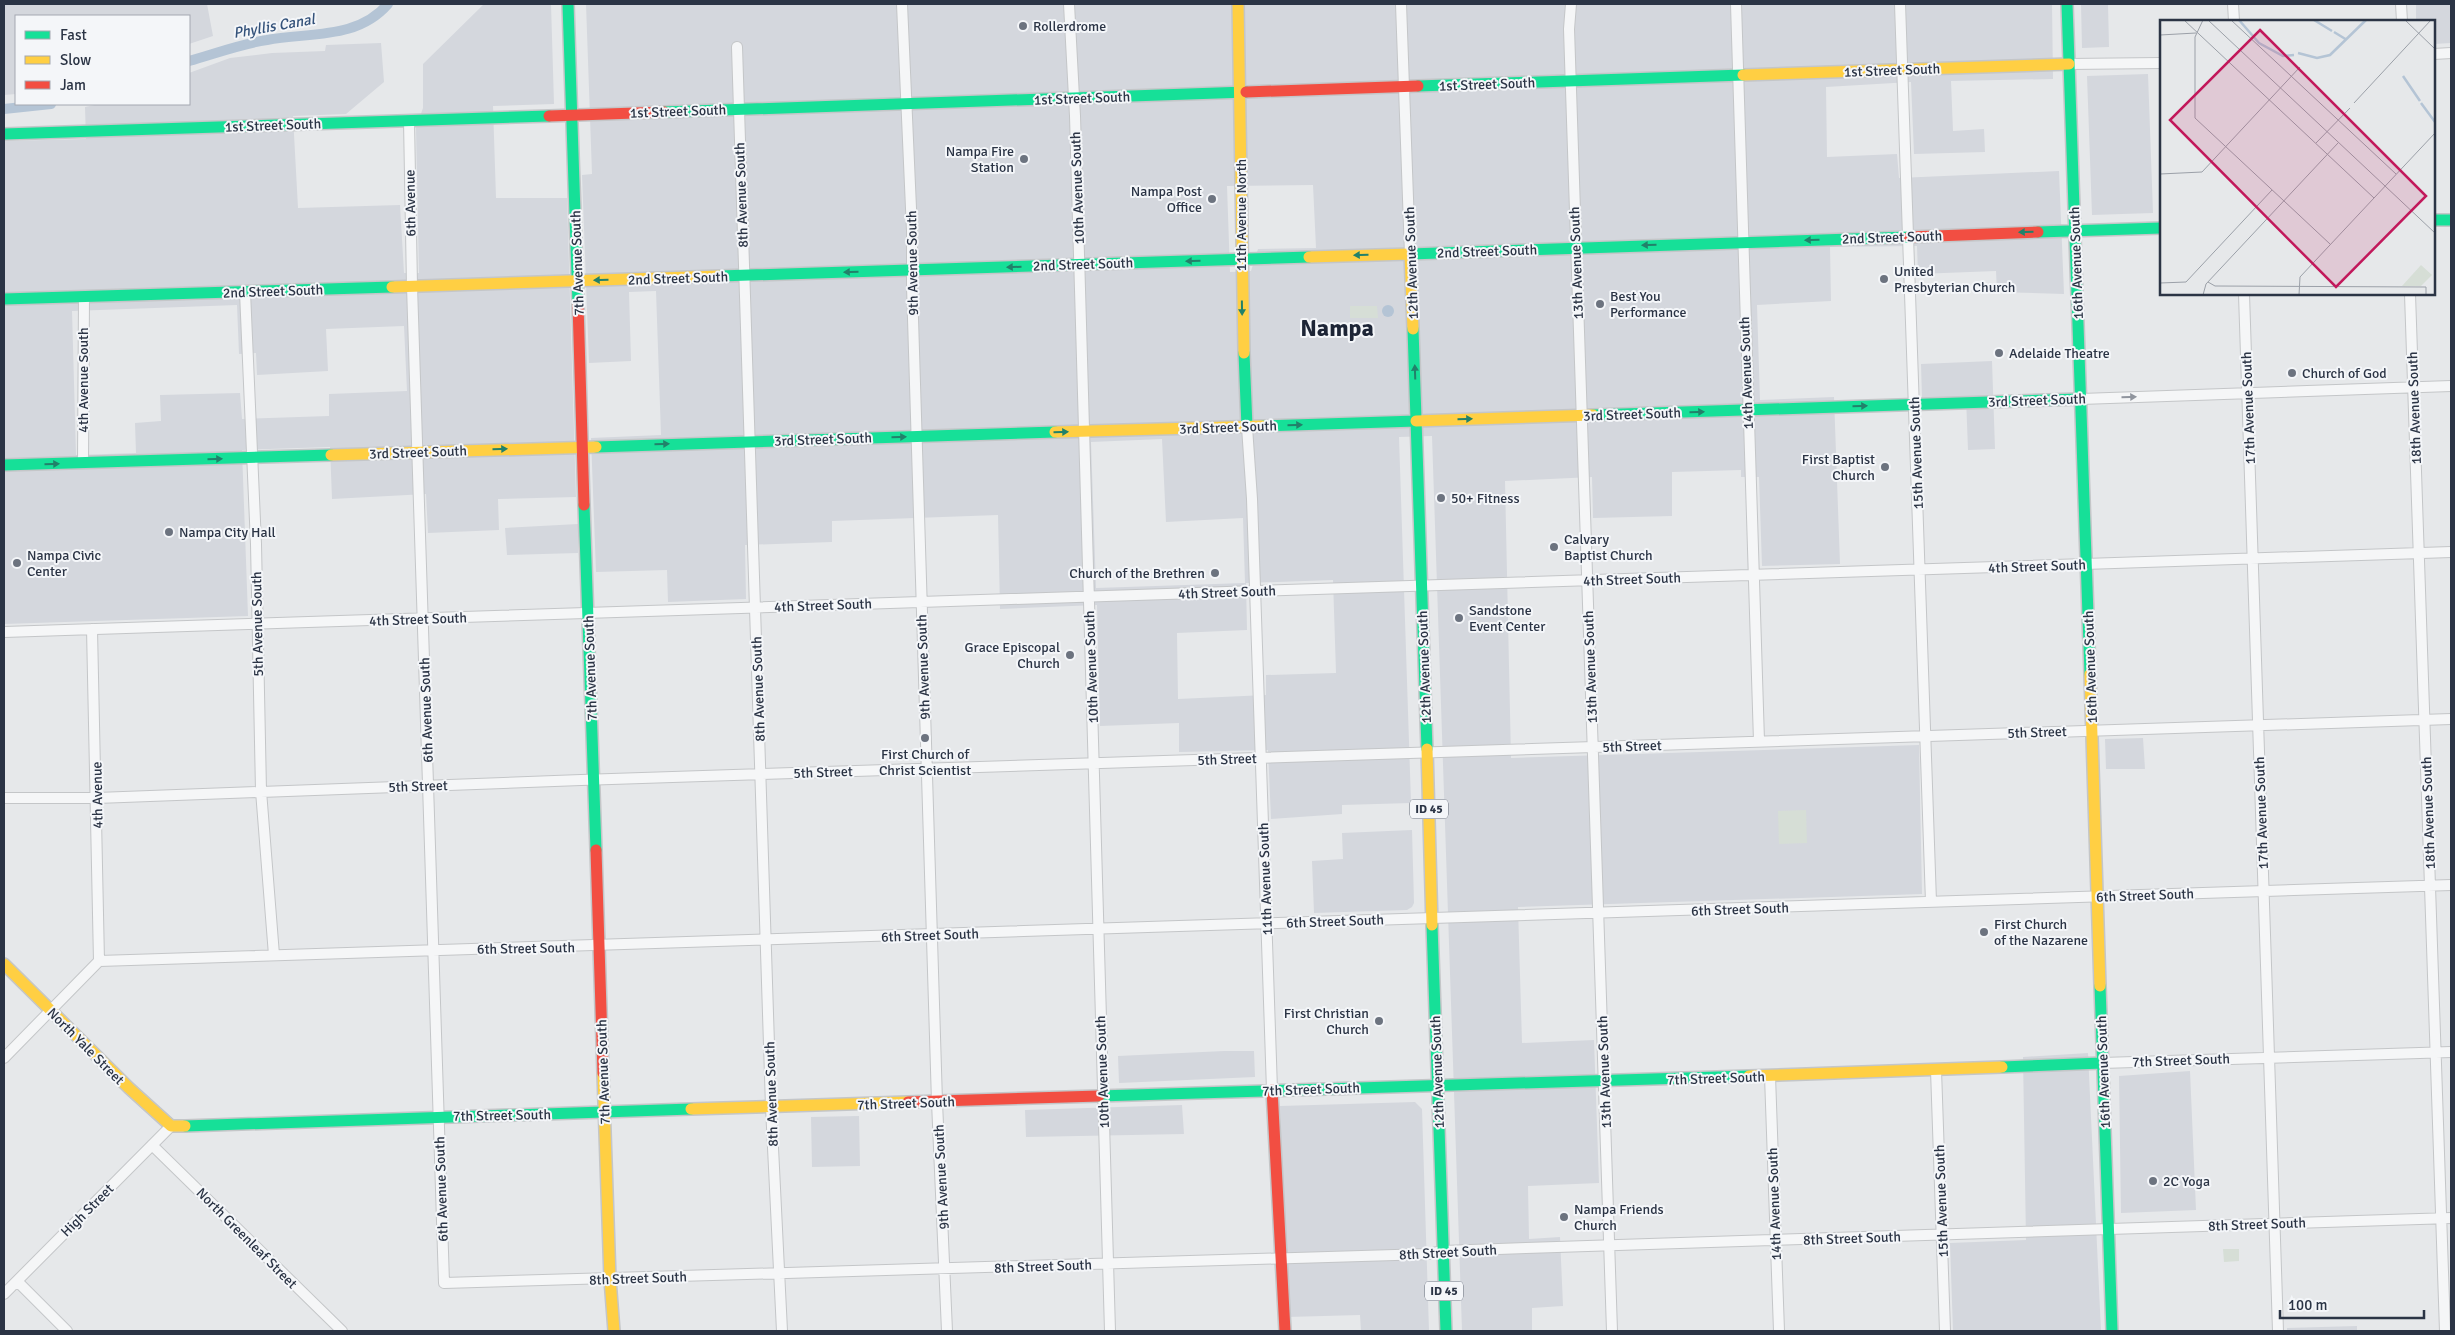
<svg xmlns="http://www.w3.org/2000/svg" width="2455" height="1335" font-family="Signika,sans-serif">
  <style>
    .built { fill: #d4d7dd; fill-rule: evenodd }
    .green { fill: #d6ded6 }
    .water { fill: #b4c4d5 }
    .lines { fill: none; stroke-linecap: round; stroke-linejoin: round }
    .canal { stroke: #b4c4d5; stroke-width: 10 }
    .street-casing { stroke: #c4c6c8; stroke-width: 12 }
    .fast-casing { stroke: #c4c6c8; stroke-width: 14 }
    .slow-casing { stroke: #c4c6c8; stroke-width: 14 }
    .jam-casing { stroke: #c4c6c8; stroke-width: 14 }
    .street { stroke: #f5f6f7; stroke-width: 10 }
    .fast { stroke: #16e098; stroke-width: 11 }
    .slow { stroke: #ffcf43; stroke-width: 11 }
    .jam { stroke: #f24e42; stroke-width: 11 }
    .oneway { fill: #22816a }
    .oneway2 { fill: #90959e }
    .poi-dot { fill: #6c737f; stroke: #f4f6f9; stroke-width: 2 }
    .labels { text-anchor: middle; stroke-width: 4; stroke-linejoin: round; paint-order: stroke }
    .shield { fill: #f4f6f9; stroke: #676e7b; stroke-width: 1 }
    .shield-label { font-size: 12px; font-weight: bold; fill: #2b3445 }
    .poi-label { font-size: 14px; fill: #2b3445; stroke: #f4f6f9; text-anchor: start }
    .street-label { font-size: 14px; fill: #2b3445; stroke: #f4f6f9 }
    .water-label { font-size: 15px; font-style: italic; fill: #34527a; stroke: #f4f6f9 }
    .town-label { font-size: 24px; font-weight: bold; fill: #1d2536; stroke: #f4f6f9 }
    .inset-river { fill: none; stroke: #b4c4d5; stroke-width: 2.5 }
    .inset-road { fill: none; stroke: #9ba0a8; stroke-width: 1 }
    .view { fill: #c2185b; fill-opacity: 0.15; stroke: #c2185b; stroke-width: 2.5 }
    .inset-edge { fill: none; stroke: #2b3445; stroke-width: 2.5 }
  </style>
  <rect width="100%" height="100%" fill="#e6e8ea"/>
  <path class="built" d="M4,4H207L213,36L189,44V16H16V94L4,95Z
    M484,4H551L554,104L493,106L496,198H567L576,497L498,499L499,530L428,533L426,494L332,499L330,447L242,450L248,616L4,624V141L86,139L85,107L99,104H189V73L230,58L272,53L325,51L326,45L381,43L384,82L346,114L293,116L298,208L400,205L404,273H419L416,128L423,108V64ZM237,305L239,354L256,353L257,375L328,371L326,329L404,326L407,391L329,394V416L242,419L240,393L160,395L161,421L135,423L136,453L76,455L72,311Z
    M586,4H2052L2053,79L1951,81L1953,131L1984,129L1985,152L1914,154L1911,82L1826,87L1827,157L1897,154L1899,178L2059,171L2064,294L1997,292L1996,271L1918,274L1917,246L1830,247L1831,301L1757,305L1760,400L1834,397L1840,564L1762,566L1759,477H1741V470L1672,472V516L1593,518L1592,477L1505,481L1511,758L1919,745L1922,894L1518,907L1522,1043L1594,1040L1599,1183L1528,1186L1529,1239L1560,1237L1563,1306L1532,1308V1331H1462L1432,436L1399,437L1411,803L1342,805V814L1271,819L1268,750L1179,752V723L1100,726L1097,605L1000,609L998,515L832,521V542L745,545L746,599L668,602L667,570L596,572L591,438L661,435L656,291L629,292L631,361L589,363L582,175L592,174ZM1313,185L1316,248L1258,249L1251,271L1230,272L1227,186ZM1162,439L1166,522L1243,518L1245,583L1096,588L1091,442ZM1333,580L1336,673L1266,675V695L1178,699L1177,633L1247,630L1246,583Z
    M2081,4H2108L2109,47L2082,48Z
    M2416,4H2451V43L2434,44V21H2416Z
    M2148,74L2153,213L2092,215L2087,76Z
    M1992,361L1995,449L1968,450L1966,397L1922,398L1921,364Z
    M578,524V553L507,555L505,528Z
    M2143,738L2145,769H2106L2105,739Z
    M1412,830L1414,903L1412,907L1407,910L1314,913L1312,861L1343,859L1342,833Z
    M1224,1051H1254L1255,1077L1119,1083L1118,1056Z
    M2088,1053L2101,1331H1953L1950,1243L2026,1240L2023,1057Z
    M2190,1071L2196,1210L2121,1213L2119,1076Z
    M1415,1102L1422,1109L1429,1331H1361L1360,1315L1287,1317L1280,1106Z
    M1182,1105L1184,1134L1026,1137L1025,1110Z
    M859,1116L860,1166L812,1167L811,1117Z
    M2357,1326V1331H2287V1328Z"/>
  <path class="green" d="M1350,306H1377L1378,318H1350Z
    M1806,810L1807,843L1779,844L1778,811Z
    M2239,1249V1261L2224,1262L2223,1249Z"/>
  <path class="water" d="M1382 311a6 6 0 1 1 12 0a6 6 0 1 1-12 0Z"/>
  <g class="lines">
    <path class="canal" d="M189,61C214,54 240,44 267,40C309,32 357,40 388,4
      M4,109L51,104"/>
    <g class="street-casing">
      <path id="street" d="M902,4L912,231V286L937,1102L947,1331
        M1069,4L1075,116L1110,1331
        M1401,4L1410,254
        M1571,4L1569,29L1612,1331
        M1736,4L1759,741
        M1900,4L1931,902
        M2233,4L2234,21
        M2401,4L2402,21
        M737,47L771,1107L782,1331
        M2434,54L2451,53
        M2069,64L2161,63
        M409,121L412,286L444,1283L1428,1254L1443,1251L1526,1248L2451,1218
        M245,292L256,544L261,791L274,955
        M2244,294L2278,1331
        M2410,294L2445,1331
        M2081,399L2451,386
        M1247,427L1252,499L1272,1090
        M83,463L84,297
        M92,629L99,961
        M4,632L2451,552
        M4,798H97L581,780L2451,719
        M99,961L2451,885
        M4,1058L99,961
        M2102,1063L2451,1052
        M1936,1070L1945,1331
        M1770,1076L1779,1331
        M152,1145L342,1331
        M17,1281L67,1331
        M4,1294L171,1126"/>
    </g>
    <g class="fast-casing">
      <path id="fast" d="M568,4L578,304
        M2067,4L2090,674
        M1418,86L1743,75
        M664,112L1246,92
        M4,134L549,116
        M2434,220H2451
        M2038,232L2161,228
        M1410,254L1909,237
        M720,276L1309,257
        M4,299L392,287
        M1413,329L1427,749
        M1244,353L1247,427
        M1593,415L2081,399
        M1263,426L1416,421
        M596,447L1055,432
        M4,465L331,455
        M584,505L596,850
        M1432,925L1446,1331
        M2100,986L2112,1331
        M2002,1067L2102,1063
        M1099,1096L1749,1076
        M185,1126L691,1109"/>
    </g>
    <g class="slow-casing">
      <path id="slow" d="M1238,4L1244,353
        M1743,75L2069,64
        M1309,257L1410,254L1413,329
        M392,287L720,276
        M1416,421L1593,415
        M1055,432L1263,426
        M331,455L596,447
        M2090,674L2100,986
        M1427,749L1432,925
        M4,964L129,1088L171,1126H185
        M603,1073L610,1279L614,1331
        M1749,1076L2002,1067
        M691,1109L908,1102"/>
    </g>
    <g class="jam-casing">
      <path id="jam" d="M1246,92L1418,86
        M549,116L664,112
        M1909,237L2038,232
        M578,304L584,505
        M596,850L603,1073
        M1272,1090L1285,1331
        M908,1102L1099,1096"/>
    </g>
    <use href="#street" class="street"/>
    <use href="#fast" class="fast"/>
    <use href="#slow" class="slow"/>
    <use href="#jam" class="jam"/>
  </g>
  <defs><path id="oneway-solid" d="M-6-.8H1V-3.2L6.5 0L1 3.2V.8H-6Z" transform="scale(1.25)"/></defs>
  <g class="oneway">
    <use href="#oneway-solid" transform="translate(2026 232) rotate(178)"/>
    <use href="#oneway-solid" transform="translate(1812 240) rotate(178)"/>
    <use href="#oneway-solid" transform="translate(1649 245) rotate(178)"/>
    <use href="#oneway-solid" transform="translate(1361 255) rotate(178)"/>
    <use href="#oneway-solid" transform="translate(1193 261) rotate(178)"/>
    <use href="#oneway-solid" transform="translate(1014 267) rotate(178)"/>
    <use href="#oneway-solid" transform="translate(851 272) rotate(178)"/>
    <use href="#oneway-solid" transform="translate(601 280) rotate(178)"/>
    <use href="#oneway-solid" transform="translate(1242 308) rotate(89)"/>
    <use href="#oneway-solid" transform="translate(1415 372) rotate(-92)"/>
    <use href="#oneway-solid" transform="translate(1860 406) rotate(-2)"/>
    <use href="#oneway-solid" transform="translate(1697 412) rotate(-2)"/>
    <use href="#oneway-solid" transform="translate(1465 419) rotate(-2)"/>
    <use href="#oneway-solid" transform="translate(1295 425) rotate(-2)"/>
    <use href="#oneway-solid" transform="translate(1061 432) rotate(-2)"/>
    <use href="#oneway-solid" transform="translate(899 437) rotate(-2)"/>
    <use href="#oneway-solid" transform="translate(662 444) rotate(-2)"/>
    <use href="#oneway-solid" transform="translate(500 449) rotate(-2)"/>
    <use href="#oneway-solid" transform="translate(215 459) rotate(-2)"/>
    <use href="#oneway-solid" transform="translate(52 464) rotate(-2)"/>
  </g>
  <use class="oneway2" href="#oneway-solid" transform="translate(2129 397) rotate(-2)"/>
  <g class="poi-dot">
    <circle cx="1023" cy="26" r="5"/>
    <circle cx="1024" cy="159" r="5"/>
    <circle cx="1212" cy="199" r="5"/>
    <circle cx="1884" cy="279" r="5"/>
    <circle cx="1600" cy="304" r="5"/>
    <circle cx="1999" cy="353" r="5"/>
    <circle cx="2292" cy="373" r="5"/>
    <circle cx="1885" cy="467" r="5"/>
    <circle cx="1441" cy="498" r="5"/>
    <circle cx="169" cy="532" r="5"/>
    <circle cx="1554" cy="547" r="5"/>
    <circle cx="17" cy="563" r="5"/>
    <circle cx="1215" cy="573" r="5"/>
    <circle cx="1459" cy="618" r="5"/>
    <circle cx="1070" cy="655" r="5"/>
    <circle cx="925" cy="738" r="5"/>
    <circle cx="1984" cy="932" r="5"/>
    <circle cx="1379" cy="1021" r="5"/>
    <circle cx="2153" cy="1181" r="5"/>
    <circle cx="1564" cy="1217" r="5"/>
  </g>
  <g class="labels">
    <g class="shield">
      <rect x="1410" y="799.5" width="38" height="19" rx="4"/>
      <rect x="1425" y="1281.5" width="38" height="19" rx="4"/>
    </g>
    <g class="shield-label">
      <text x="1429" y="813">ID 45</text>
      <text x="1444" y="1295">ID 45</text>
    </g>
    <g class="poi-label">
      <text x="1033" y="31">Rollerdrome</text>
      <text x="1014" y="156" text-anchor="end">Nampa Fire<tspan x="1014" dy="16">Station</tspan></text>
      <text x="1202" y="196" text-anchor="end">Nampa Post<tspan x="1202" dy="16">Office</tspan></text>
      <text x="1894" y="276">United<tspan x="1894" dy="16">Presbyterian Church</tspan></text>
      <text x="1610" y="301">Best You<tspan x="1610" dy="16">Performance</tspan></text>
      <text x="2009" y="358">Adelaide Theatre</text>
      <text x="2302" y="378">Church of God</text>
      <text x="1875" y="464" text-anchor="end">First Baptist<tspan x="1875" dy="16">Church</tspan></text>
      <text x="1451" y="503">50+ Fitness</text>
      <text x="179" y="537">Nampa City Hall</text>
      <text x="1564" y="544">Calvary<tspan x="1564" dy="16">Baptist Church</tspan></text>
      <text x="27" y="560">Nampa Civic<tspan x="27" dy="16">Center</tspan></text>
      <text x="1205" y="578" text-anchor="end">Church of the Brethren</text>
      <text x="1469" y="615">Sandstone<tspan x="1469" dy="16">Event Center</tspan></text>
      <text x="1060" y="652" text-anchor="end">Grace Episcopal<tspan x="1060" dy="16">Church</tspan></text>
      <text x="925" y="759" text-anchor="middle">First Church of<tspan x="925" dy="16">Christ Scientist</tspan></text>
      <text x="1994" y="929">First Church<tspan x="1994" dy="16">of the Nazarene</tspan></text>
      <text x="1369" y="1018" text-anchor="end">First Christian<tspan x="1369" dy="16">Church</tspan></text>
      <text x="2163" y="1186">2C Yoga</text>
      <text x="1574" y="1214">Nampa Friends<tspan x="1574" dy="16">Church</tspan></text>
    </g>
    <g class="street-label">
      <text transform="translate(1892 70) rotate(-2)" y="5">1st Street South</text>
      <text transform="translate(1487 84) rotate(-2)" y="5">1st Street South</text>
      <text transform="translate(1082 98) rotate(-2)" y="5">1st Street South</text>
      <text transform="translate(678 111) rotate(-2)" y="5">1st Street South</text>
      <text transform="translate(273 125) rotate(-2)" y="5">1st Street South</text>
      <text transform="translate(1077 188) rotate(-92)" y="5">10th Avenue South</text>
      <text transform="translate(741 195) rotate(-92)" y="5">8th Avenue South</text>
      <text transform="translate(410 203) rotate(-91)" y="5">6th Avenue</text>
      <text transform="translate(1241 215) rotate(-90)" y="5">11th Avenue North</text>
      <text transform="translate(1892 237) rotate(-2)" y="5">2nd Street South</text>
      <text transform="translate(1487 251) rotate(-2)" y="5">2nd Street South</text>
      <text transform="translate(577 263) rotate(-92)" y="5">7th Avenue South</text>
      <text transform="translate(912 263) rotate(-91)" y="5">9th Avenue South</text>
      <text transform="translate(1411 263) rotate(-92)" y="5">12th Avenue South</text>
      <text transform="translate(1576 263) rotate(-92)" y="5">13th Avenue South</text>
      <text transform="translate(2076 263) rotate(-92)" y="5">16th Avenue South</text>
      <text transform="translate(1083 264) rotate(-2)" y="5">2nd Street South</text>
      <text transform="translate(678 278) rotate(-2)" y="5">2nd Street South</text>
      <text transform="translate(273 291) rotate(-2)" y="5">2nd Street South</text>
      <text transform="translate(1746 373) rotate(-92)" y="5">14th Avenue South</text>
      <text transform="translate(83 380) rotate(-90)" y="5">4th Avenue South</text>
      <text transform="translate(2037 400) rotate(-2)" y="5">3rd Street South</text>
      <text transform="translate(2248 408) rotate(-92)" y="5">17th Avenue South</text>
      <text transform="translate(2414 408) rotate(-92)" y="5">18th Avenue South</text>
      <text transform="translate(1632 414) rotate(-2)" y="5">3rd Street South</text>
      <text transform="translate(1228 427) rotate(-2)" y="5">3rd Street South</text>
      <text transform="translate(823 439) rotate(-2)" y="5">3rd Street South</text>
      <text transform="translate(418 452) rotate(-2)" y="5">3rd Street South</text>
      <text transform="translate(1916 453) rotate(-92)" y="5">15th Avenue South</text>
      <text transform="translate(2037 566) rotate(-2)" y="5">4th Street South</text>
      <text transform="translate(1632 579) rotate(-2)" y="5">4th Street South</text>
      <text transform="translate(1227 592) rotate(-2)" y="5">4th Street South</text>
      <text transform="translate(823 605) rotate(-2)" y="5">4th Street South</text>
      <text transform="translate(418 619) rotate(-2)" y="5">4th Street South</text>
      <text transform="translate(257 624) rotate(-91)" y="5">5th Avenue South</text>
      <text transform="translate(923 667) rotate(-92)" y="5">9th Avenue South</text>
      <text transform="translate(1091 667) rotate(-92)" y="5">10th Avenue South</text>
      <text transform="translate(1424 667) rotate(-92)" y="5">12th Avenue South</text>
      <text transform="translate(1590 667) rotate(-92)" y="5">13th Avenue South</text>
      <text transform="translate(2090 667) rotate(-92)" y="5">16th Avenue South</text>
      <text transform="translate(590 668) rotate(-92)" y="5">7th Avenue South</text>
      <text transform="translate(758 689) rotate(-92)" y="5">8th Avenue South</text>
      <text transform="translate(426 710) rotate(-92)" y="5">6th Avenue South</text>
      <text transform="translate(2037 732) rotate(-2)" y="5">5th Street</text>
      <text transform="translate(1632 746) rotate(-2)" y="5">5th Street</text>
      <text transform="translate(1227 759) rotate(-2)" y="5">5th Street</text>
      <text transform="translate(823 772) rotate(-2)" y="5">5th Street</text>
      <text transform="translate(418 786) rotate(-2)" y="5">5th Street</text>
      <text transform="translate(97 795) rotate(-91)" y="5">4th Avenue</text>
      <text transform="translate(2261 813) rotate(-92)" y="5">17th Avenue South</text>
      <text transform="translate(2428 813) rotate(-92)" y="5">18th Avenue South</text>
      <text transform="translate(1265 879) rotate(-92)" y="5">11th Avenue South</text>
      <text transform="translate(2145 895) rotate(-2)" y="5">6th Street South</text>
      <text transform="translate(1740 909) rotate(-2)" y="5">6th Street South</text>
      <text transform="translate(1335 921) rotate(-2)" y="5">6th Street South</text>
      <text transform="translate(930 935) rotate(-2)" y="5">6th Street South</text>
      <text transform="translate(526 948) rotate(-1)" y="5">6th Street South</text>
      <text transform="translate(86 1046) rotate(45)" y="5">North Yale Street</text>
      <text transform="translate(2181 1060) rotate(-2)" y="5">7th Street South</text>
      <text transform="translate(603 1072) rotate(-92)" y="5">7th Avenue South</text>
      <text transform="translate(1102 1072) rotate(-92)" y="5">10th Avenue South</text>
      <text transform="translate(1437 1072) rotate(-92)" y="5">12th Avenue South</text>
      <text transform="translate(1604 1072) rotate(-92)" y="5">13th Avenue South</text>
      <text transform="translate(2103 1072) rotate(-92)" y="5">16th Avenue South</text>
      <text transform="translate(1716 1078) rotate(-2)" y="5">7th Street South</text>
      <text transform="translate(1311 1089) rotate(-2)" y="5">7th Street South</text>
      <text transform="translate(771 1094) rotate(-92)" y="5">8th Avenue South</text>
      <text transform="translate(906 1103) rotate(-2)" y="5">7th Street South</text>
      <text transform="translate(502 1115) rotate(-1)" y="5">7th Street South</text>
      <text transform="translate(941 1177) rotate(-93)" y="5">9th Avenue South</text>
      <text transform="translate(441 1189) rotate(-92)" y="5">6th Avenue South</text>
      <text transform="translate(1941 1201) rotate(-92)" y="5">15th Avenue South</text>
      <text transform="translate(1774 1204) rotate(-92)" y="5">14th Avenue South</text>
      <text transform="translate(87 1210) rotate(-45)" y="5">High Street</text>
      <text transform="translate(2257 1224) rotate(-2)" y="5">8th Street South</text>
      <text transform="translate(247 1238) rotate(45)" y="5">North Greenleaf Street</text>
      <text transform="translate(1852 1238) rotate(-2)" y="5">8th Street South</text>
      <text transform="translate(1448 1252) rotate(-3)" y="5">8th Street South</text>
      <text transform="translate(1043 1266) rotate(-2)" y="5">8th Street South</text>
      <text transform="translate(638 1278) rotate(-2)" y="5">8th Street South</text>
    </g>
    <g class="water-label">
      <text transform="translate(274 26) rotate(-10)" y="5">Phyllis Canal</text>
    </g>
    <g class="town-label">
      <text x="1337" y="336">Nampa</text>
    </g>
  </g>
  <g transform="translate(2160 20)">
    <rect width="275" height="275" fill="#e6e8ea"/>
    <path d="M261,245L272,255L261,266H242Z" fill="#d6ded6"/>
    <path class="inset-river" d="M79,0L99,23L123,36L134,35M154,0L172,11M174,12L187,20M138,33L157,38L170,35L206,0M243,56L260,81M261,83L275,102"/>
    <path class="inset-road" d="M24,0L214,178L275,113M43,0L35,17V98L124,181M48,0L225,166M71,0L236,154M245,0L275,29M0,15L36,13M194,83L271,0M156,123L190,88M0,154L42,152L140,47M225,166L275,213M124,181L170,224M48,262L55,266L266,267V275M0,263L26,262L112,170M43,275L46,264L178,123M139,275L140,257L214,178"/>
    <path class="view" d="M100,10L266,176L176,267L10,100Z"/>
    <rect width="275" height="275" class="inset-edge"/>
  </g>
  <rect width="2455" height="1335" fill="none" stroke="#2b3445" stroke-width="10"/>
  <rect x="15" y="15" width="175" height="90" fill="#f4f6f9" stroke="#a4a8b1"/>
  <rect x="25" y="31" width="25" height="8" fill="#16e098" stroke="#a4a8b1"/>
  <text x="60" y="40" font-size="15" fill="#2b3445">Fast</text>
  <rect x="25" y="56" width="25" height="8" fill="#ffcf43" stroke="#a4a8b1"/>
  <text x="60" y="65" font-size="15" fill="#2b3445">Slow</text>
  <rect x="25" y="81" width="25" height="8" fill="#f24e42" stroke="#a4a8b1"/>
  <text x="60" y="90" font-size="15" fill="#2b3445">Jam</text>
  <path d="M2280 1310v8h144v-8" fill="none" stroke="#2b3445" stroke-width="2.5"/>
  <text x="2288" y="1310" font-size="15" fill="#2b3445" stroke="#f4f6f9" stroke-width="4" paint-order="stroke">100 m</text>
</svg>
